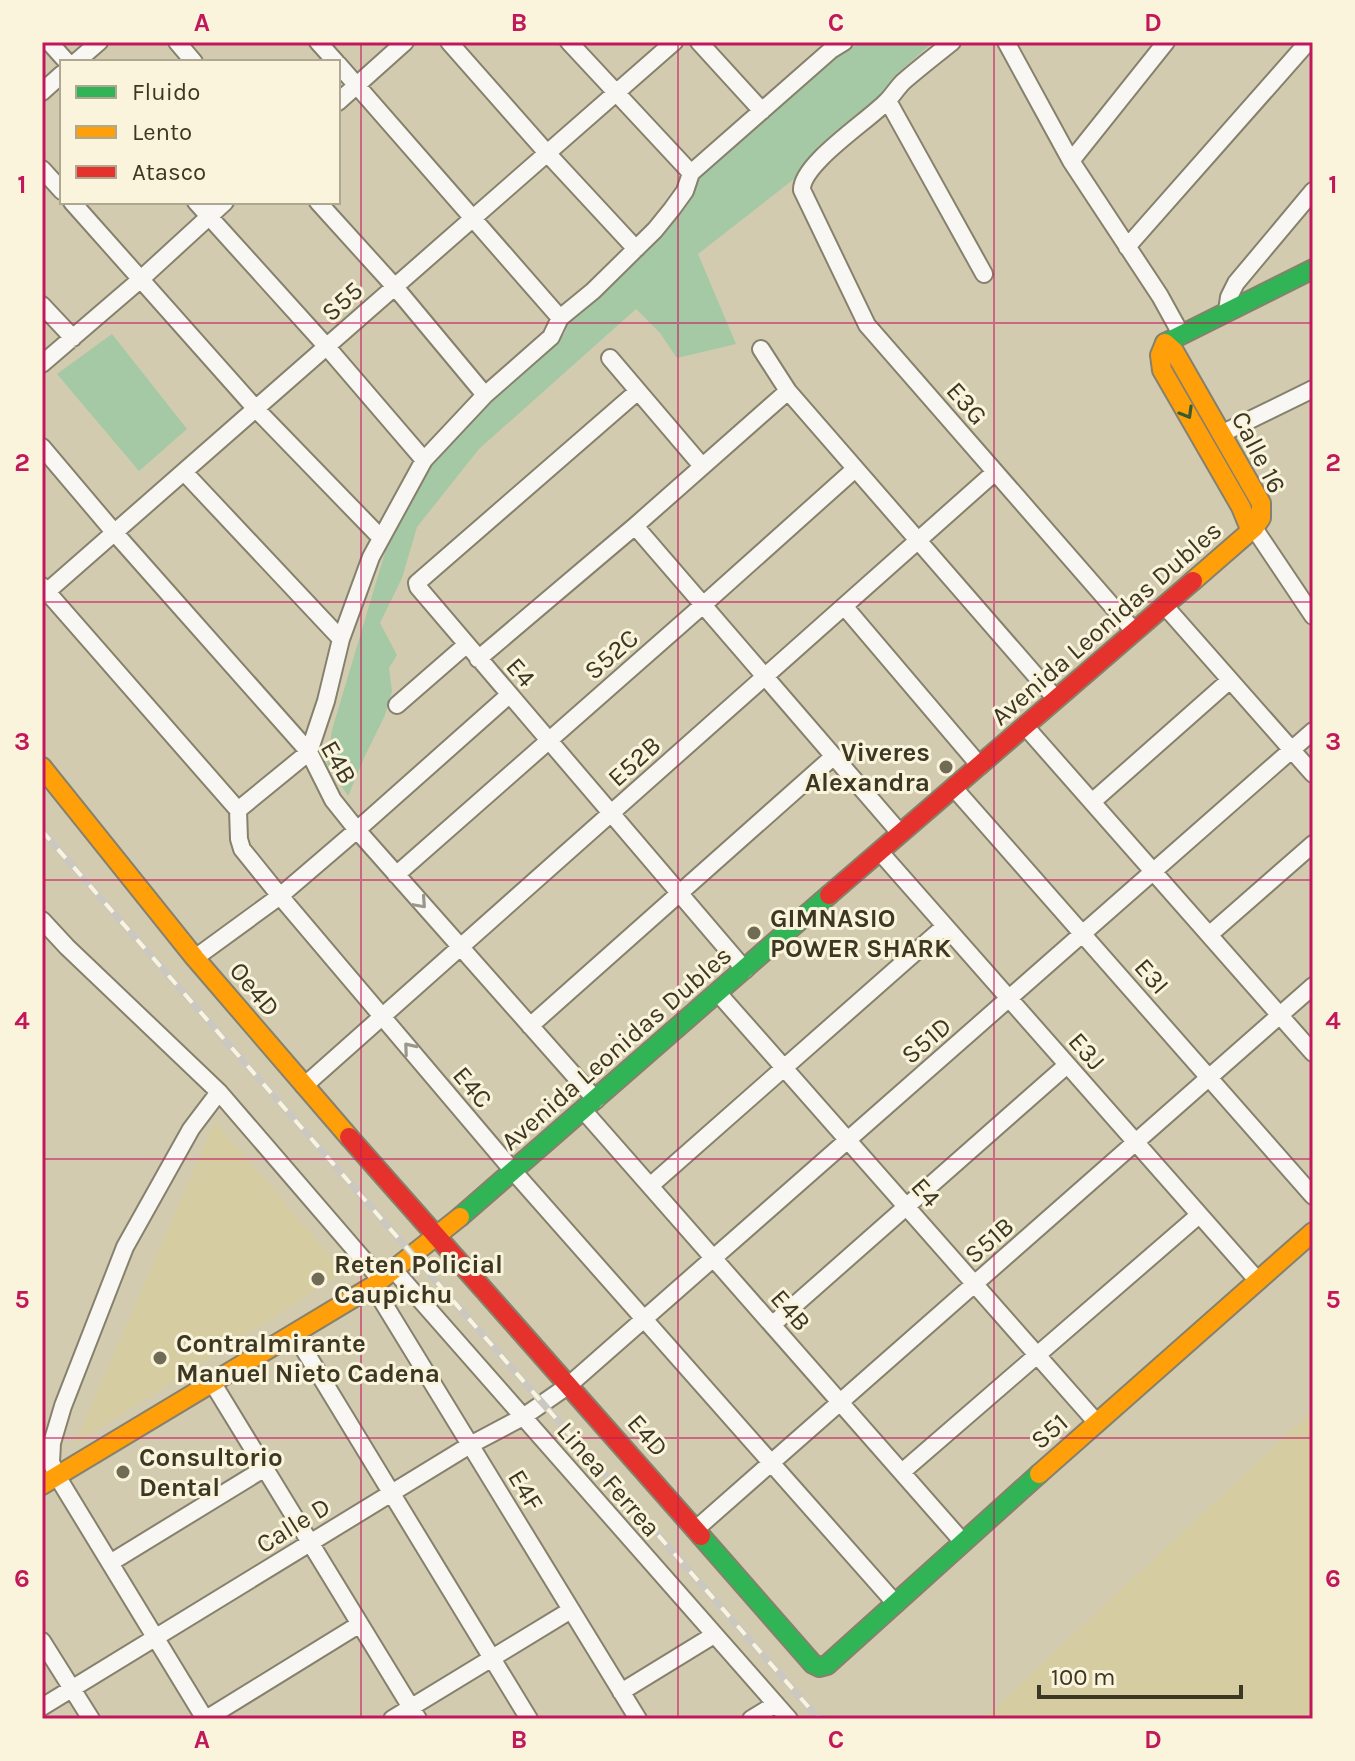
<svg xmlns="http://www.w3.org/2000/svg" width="1355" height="1761" font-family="Karla,sans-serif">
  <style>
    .built { fill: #d6cca1 }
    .green { fill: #a5c8a5 }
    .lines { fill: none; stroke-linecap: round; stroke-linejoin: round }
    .street-casing { stroke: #86816c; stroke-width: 20 }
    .fast-casing { stroke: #86816c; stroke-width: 22 }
    .slow-casing { stroke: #86816c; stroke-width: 22 }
    .jam-casing { stroke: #86816c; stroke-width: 22 }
    .street { stroke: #f8f7f3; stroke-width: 16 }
    .fast { stroke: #30b455; stroke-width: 18 }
    .slow { stroke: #ff9f0a; stroke-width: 18 }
    .jam { stroke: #e5322d; stroke-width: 18 }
    .rail-casing { stroke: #cac8c0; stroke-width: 7 }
    .rail { stroke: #faf4dc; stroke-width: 4; stroke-dasharray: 12; stroke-linecap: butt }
    .oneway { stroke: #385c32 }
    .oneway2 { stroke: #9a978b }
    .grid { fill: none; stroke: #c2185b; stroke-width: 2; stroke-opacity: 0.55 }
    .poi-dot { fill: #706b54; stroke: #faf4dc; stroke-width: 3 }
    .labels { text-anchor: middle; stroke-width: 6; stroke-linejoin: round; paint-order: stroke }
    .street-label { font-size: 26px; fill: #3c3723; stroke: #faf4dc }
    .poi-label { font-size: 26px; font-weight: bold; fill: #3c3723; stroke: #faf4dc; text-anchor: start }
    .neatline { fill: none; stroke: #c2185b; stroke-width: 3 }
    .grid-label { font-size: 26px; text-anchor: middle; font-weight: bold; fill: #c2185b }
  </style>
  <rect width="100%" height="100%" fill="#d2cbb0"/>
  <path class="built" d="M215,1121L344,1272L74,1445Z
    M1313,1410V1719H983Z"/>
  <path class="green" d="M863,42H933L897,74L879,96L836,134L794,179L698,254L736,344L677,358L660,333L636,309L479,449L417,527L402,578L380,623L397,655L389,668L392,691L385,715L364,758L348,796L327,764L332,730L389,539L433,461L495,399L555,345L565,333L567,322L598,298L678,216L702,174L837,54Z
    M112,334L187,429L139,471L57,374Z"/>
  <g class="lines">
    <g class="street-casing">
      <path id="street" d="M49,42L67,62
        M177,42L194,62
        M318,42L336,62
        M449,42L547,153L636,249
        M569,42L691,173
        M699,42L762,111
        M952,42C936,55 919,68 903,82C897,88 893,95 887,101C868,121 801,164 802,190L867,325L1134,631
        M1006,42L1071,161L1160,296L1181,334
        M76,62L99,42
        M338,64L560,318
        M42,92L62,74
        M888,101L984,274
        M338,102L405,42
        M1071,161L1166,42
        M42,169L62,191
        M72,202L256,409L381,538
        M196,202L327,347L424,460
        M318,202L395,287L485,395
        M1127,247L1308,42
        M42,305L73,338
        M1227,311L1229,297L1236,283L1313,191
        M761,349L788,391L1056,699
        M610,358L702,466
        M42,364L141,279L225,202
        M638,391L417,583L418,587L745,970
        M1221,434L1313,389
        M42,447L114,532L309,752L333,800L357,830L596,1100
        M184,472L341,639
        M635,526L900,833
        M1254,528L1313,616
        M42,586L238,810L239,839L242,849L280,896L514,1172L896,1604
        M42,596L674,42
        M1164,605L1313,774
        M844,606L980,766
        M478,659L635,526L788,391
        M397,705L466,645
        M1025,726L1313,1053
        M954,788L1313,1196
        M1092,802L1230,680
        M238,810L309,752L326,701L341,639L371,557L424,460L485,395L551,337L560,318L593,291L655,230L672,209L685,191L691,173L831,50L844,42
        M880,852L1258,1281
        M396,875L703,605L855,469
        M42,920L67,947L219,1092L381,1280
        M1209,935L1313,844
        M195,958L280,896L357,830L509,695
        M718,993L1097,1423
        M530,1026L834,756
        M304,1086L995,472
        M584,1111L962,1541
        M650,1186L945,926
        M394,1270L789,1719
        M373,1286L638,1719
        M772,1325L1067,1065
        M294,1333L529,1719
        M212,1382L418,1719
        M902,1472L1199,1215
        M696,1529L1313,986
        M110,1563L265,1468
        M42,1641L91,1719
        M621,1692L714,1635
        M42,1707L470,1445L523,1417L569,1385L1313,731
        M205,1719L57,1476L51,1462L52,1443L63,1406L125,1247L191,1129L219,1092
        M206,1719L360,1624
        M392,1719L571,1610
        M751,1719L776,1704"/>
    </g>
    <g class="fast-casing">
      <path id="fast" d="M1165,343L1313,269
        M460,1217L829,895
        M701,1536L813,1664L819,1667L827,1665L1039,1474"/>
    </g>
    <g class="slow-casing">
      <path id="slow" d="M1165,343L1160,355L1162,370L1241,507L1248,524L1254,528
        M1165,343L1174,351L1261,503V518L1254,528L1193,581
        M42,767L195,958L349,1137
        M1039,1474L1313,1232
        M42,1485L373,1286L460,1217"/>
    </g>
    <g class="jam-casing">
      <path id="jam" d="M829,895L1193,581
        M349,1137L701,1536"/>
    </g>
    <use href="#street" class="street"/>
    <use href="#fast" class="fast"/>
    <use href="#slow" class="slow"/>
    <use href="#jam" class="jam"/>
    <g class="rail-casing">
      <path id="rail" d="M42,831L819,1719"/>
    </g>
    <use href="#rail" class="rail"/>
  </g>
  <defs><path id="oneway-chevron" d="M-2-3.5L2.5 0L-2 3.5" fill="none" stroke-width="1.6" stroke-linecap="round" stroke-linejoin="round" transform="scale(2)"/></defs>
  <use class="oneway" href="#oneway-chevron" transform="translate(1187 413) rotate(60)"/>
  <g class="oneway2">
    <use href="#oneway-chevron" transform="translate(421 903) rotate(48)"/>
    <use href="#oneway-chevron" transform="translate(409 1048) rotate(-130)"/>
  </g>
  <path class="grid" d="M361,42V1719M678,42V1719M994,42V1719M42,323H1313M42,602H1313M42,880H1313M42,1159H1313M42,1438H1313"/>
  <g class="poi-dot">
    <circle cx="946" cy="767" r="8"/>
    <circle cx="754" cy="933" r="8"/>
    <circle cx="318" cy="1279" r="8"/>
    <circle cx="160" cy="1358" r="8"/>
    <circle cx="123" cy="1472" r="8"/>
  </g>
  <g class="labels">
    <g class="street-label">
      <text transform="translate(342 301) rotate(-42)" y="9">S55</text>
      <text transform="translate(967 403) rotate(49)" y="9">E3G</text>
      <text transform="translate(1259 452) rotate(63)" y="9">Calle 16</text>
      <text transform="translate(1106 623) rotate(-41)" y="9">Avenida Leonidas Dubles</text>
      <text transform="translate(611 654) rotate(-41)" y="9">S52C</text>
      <text transform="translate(521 672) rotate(49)" y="9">E4</text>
      <text transform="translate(634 761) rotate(-42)" y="9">E52B</text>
      <text transform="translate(339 762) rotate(60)" y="9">E4B</text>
      <text transform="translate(1152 976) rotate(49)" y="9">E3I</text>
      <text transform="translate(255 989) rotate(50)" y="9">Oe4D</text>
      <text transform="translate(926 1040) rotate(-41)" y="9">S51D</text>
      <text transform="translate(616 1048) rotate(-41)" y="9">Avenida Leonidas Dubles</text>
      <text transform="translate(1087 1051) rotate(49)" y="9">E3J</text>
      <text transform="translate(473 1087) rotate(50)" y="9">E4C</text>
      <text transform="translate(926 1192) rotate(49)" y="9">E4</text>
      <text transform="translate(989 1240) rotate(-41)" y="9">S51B</text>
      <text transform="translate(791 1310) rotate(49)" y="9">E4B</text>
      <text transform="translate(1049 1431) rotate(-41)" y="9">S51</text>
      <text transform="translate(648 1435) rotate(49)" y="9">E4D</text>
      <text transform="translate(609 1479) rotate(49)" y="9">Linea Ferrea</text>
      <text transform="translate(526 1490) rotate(59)" y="9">E4F</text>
      <text transform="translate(293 1525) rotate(-32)" y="9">Calle D</text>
    </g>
    <g class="poi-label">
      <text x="930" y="761" text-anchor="end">Viveres<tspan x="930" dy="30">Alexandra</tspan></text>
      <text x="770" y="927">GIMNASIO<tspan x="770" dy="30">POWER SHARK</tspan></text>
      <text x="334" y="1273">Reten Policial<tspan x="334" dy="30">Caupichu</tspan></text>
      <text x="176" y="1352">Contralmirante<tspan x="176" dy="30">Manuel Nieto Cadena</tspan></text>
      <text x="139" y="1466">Consultorio<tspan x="139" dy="30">Dental</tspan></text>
    </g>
  </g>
  <rect width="1355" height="1761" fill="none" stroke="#faf4dc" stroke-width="88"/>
  <rect x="60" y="60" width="280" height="144" fill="#faf4dc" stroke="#aea892" stroke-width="2"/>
  <rect x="76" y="86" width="40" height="12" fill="#30b455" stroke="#aea892" stroke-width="2"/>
  <text x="132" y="100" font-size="24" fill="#3c3723">Fluido</text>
  <rect x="76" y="126" width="40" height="12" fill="#ff9f0a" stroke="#aea892" stroke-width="2"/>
  <text x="132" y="140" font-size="24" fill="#3c3723">Lento</text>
  <rect x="76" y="166" width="40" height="12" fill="#e5322d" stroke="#aea892" stroke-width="2"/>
  <text x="132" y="180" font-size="24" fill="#3c3723">Atasco</text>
  <path d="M1039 1685v12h202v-12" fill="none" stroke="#3c3723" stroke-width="4"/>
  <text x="1051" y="1685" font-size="24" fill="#3c3723" stroke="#faf4dc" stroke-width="6" paint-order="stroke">100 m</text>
  <rect x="44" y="44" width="1267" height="1673" class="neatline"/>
  <g class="grid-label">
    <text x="202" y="31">A</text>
    <text x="519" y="31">B</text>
    <text x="836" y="31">C</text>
    <text x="1153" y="31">D</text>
    <text x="22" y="193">1</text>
    <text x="1333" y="193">1</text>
    <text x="22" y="471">2</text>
    <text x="1333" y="471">2</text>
    <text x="22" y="750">3</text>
    <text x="1333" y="750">3</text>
    <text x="22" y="1029">4</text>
    <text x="1333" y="1029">4</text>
    <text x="22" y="1308">5</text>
    <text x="1333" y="1308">5</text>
    <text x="22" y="1587">6</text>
    <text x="1333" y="1587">6</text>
    <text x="202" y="1748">A</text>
    <text x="519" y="1748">B</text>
    <text x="836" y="1748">C</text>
    <text x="1153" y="1748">D</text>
  </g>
</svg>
